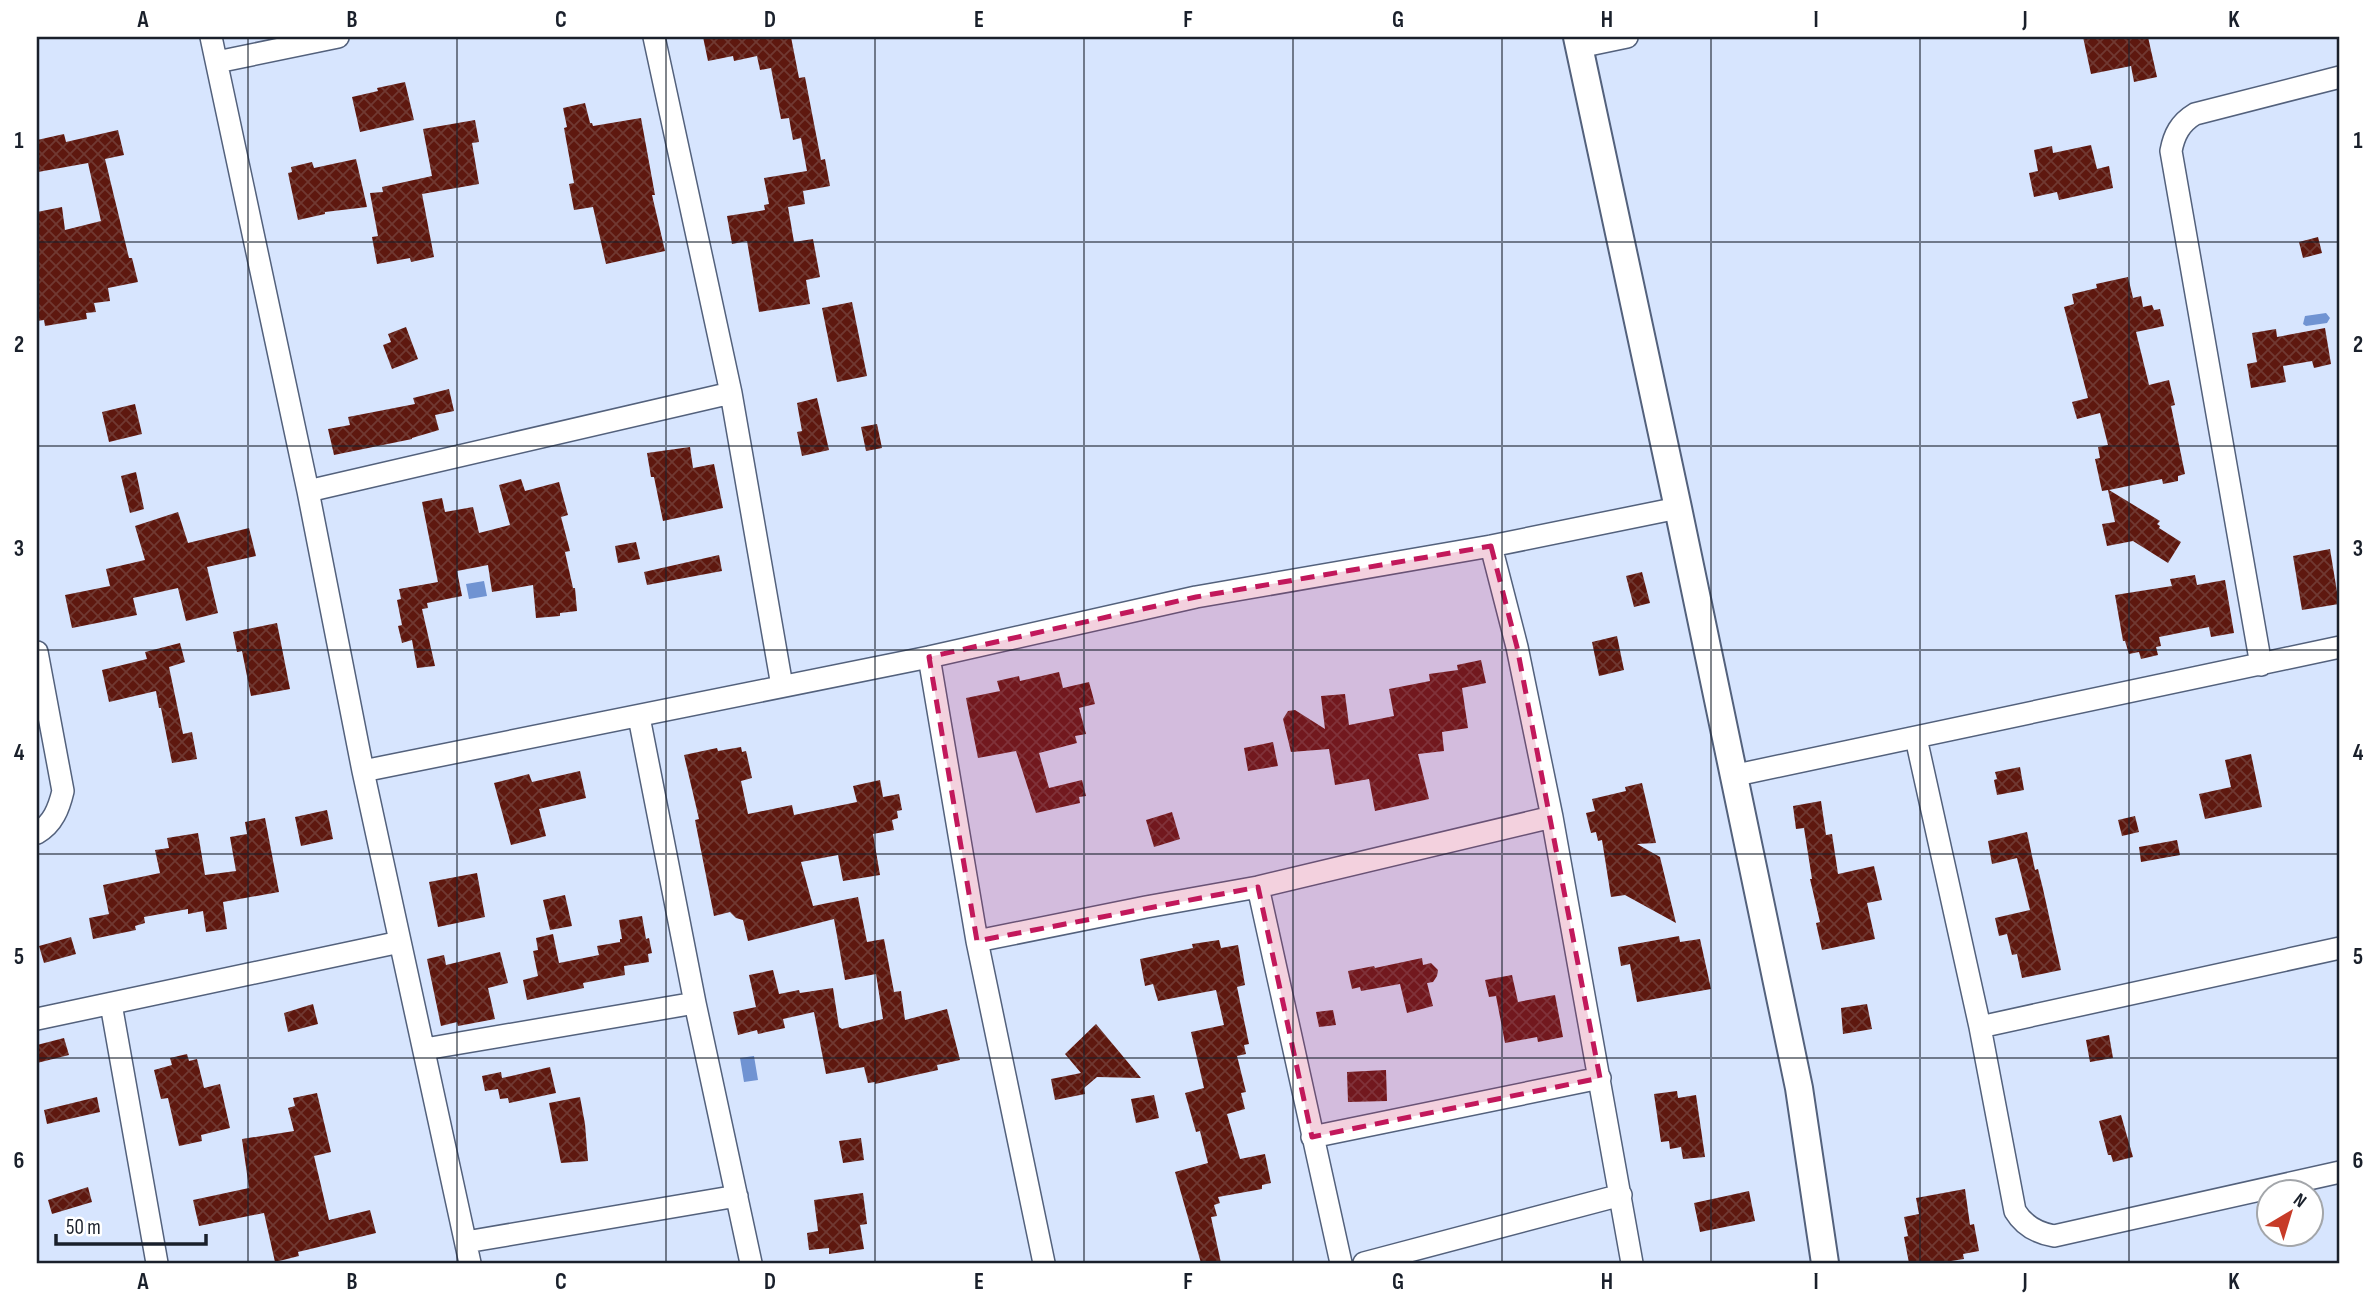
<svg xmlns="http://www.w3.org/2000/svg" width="2377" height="1300" font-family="'Sofia Sans Condensed',sans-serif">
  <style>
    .water { fill: #7093d2 }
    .building { fill: url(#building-cross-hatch) }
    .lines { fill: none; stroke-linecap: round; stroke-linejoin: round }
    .minor-casing { stroke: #53617c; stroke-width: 24 }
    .tertiary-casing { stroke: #53617c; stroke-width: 30 }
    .minor { stroke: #fff; stroke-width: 21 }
    .tertiary { stroke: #fff; stroke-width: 26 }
    .marked { fill: #c2185b; fill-opacity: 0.2; stroke: #c2185b; stroke-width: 5; stroke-dasharray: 14 9; stroke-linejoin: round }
    .grid { fill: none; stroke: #1a202b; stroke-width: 2; stroke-opacity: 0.55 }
    .neatline { fill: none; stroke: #1a202b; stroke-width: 2.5 }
    .grid-label { font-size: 23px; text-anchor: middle; font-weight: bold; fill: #1a202b }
  </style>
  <defs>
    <pattern id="building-cross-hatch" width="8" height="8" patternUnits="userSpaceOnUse" patternTransform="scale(1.75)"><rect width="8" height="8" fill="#5e180f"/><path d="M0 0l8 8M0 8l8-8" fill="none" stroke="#703932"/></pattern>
  </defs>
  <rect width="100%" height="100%" fill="#d7e5fe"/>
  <path class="water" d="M2326,313L2330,318L2327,323L2306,326L2303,324L2305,316Z
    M484,581L487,596L469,599L466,584Z
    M754,1056L758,1080L744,1082L740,1058Z"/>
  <path class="building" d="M703,37H791L799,78L805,77L821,160L825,159L830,186L803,191L805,204L788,207L794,242L813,239L820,277L806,280L810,304L759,312L747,241L732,244L727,216L765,210L764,205L769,204L764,178L807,171L801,138L793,140L789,118L781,119L771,68L760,70L757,56L734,61L733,56L708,61Z
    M2083,37H2148L2157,77L2134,82L2131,66L2091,74Z
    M405,82L414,120L360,132L352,97L378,91L377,88Z
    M585,103L590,123H592L593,126L641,118L655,195H652L665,251L606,264L593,207L574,210L569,184L574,183L564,128L567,127L563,108Z
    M475,120L479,142L472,143L479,184L422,194L434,257L411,262L410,258L377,264L372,237L378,236L370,193L383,192L382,187L432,176L423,129Z
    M118,130L124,155L105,159L129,258H132L138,282L108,288L110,301L94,303L96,312L86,313L87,319L45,326L44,320L37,321V212L62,207L65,230L101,221L88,163L38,172L37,140L64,134L66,142Z
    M2091,145L2097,169L2109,166L2113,188L2059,200L2057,192L2034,197L2029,173L2038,171L2034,150L2052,146L2053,153Z
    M356,159L367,207L325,212V214L298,220L288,173L292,172L291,167L312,162L314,168Z
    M2318,237L2322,253L2303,258L2299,242Z
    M2128,277L2133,298L2141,296L2143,307L2152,305L2154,310L2160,309L2164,326L2136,332L2149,385L2169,380L2175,405L2171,406L2185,474L2178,476V481L2163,484L2162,479L2109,490L2160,521L2157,524L2160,526L2159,528L2181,542L2168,563L2133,541L2107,546L2102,524L2115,522L2108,490L2102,491L2095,459L2100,458L2098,447L2108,445L2100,413L2077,419L2072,402L2088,398L2064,307L2074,304L2072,294L2097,288L2096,284Z
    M852,302L867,376L837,382L822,308Z
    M406,327L418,359L392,369L383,345L391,342L388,334Z
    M2325,328L2331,364L2314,368L2312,361L2283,366L2286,382L2251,388L2247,364L2257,362L2252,333L2276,329L2277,337Z
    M449,389L454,411L435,415L439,430L412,438V439L334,455L328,429L350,425L348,417L415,404L413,398Z
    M817,398L829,450L802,456L797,432L802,431L797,403Z
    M135,404L142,434L109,442L102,412Z
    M877,424L882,448L866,451L861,427Z
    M690,447L693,468L714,464L723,508L663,521L654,477H651L647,453Z
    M136,472L144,509L130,513L121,476Z
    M521,479L525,491L559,482L568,515L561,517L570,551L565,552L573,588H575L577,611L560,613V616L536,618L533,585L492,592L488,565L457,571L462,596L427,603L428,608L422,609L435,666L417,668L412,640L402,643L398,626L402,625L397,600L401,599L399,589L438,582L422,502L442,498L445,512L473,507L479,533L510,525L499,485Z
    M178,512L188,543L249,528L256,556L207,567L218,613L186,621L178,588L133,598L137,615L72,628L65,595L110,586L106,569L145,560L135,526Z
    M636,542L640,559L618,563L615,546Z
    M2330,549L2339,604L2302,610L2293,556Z
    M719,555L722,571L647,585L644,572Z
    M1642,572L1650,603L1634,607L1626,576Z
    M2195,575L2197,585L2225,580L2234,633L2211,637L2209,627L2159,637L2161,646L2156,647L2158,655L2141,659L2139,652L2129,654L2125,641H2123L2115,595L2172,586L2170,579Z
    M277,623L290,689L251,696L242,651L237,652L233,632Z
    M1617,636L1624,670L1599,676L1592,642Z
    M180,643L185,662L169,667L183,734L192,732L197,759L172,763L161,708H159L156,691L109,702L102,670L147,659L145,652Z
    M1481,660L1486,683L1462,688L1468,728L1442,732L1444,751L1418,754L1429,799L1375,811L1369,779L1335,785L1329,749L1291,752L1283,719L1288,711L1295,710L1325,729L1321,696L1345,694L1349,725L1394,716L1389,689L1430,681L1429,674L1458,670L1457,665Z
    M1059,672L1063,688L1089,682L1095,704L1079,708L1086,734L1075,736L1077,743L1039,753L1049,788L1082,780L1086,796L1079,797L1080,803L1036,813L1016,751L978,758L966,698L1000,691L997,681L1019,676L1020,681Z
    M1273,742L1278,766L1248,771L1244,748Z
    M741,747L742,752L746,751L752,778L741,781L748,814L792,805L794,815L857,802L853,786L880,780L883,797L899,794L902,810L897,811L898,818L892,820L894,830L873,834L880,875L843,881L838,855L801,862L813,906L858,897L867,942L884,939L894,992L901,991L905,1020L947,1009L960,1060L937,1065L938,1070L875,1084V1082L868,1083L864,1067L826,1074L814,1012L783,1019L785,1028L758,1034L757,1030L738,1035L733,1012L756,1007L749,975L773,970L779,994L799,990L800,993L833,988L839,1027L842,1029L883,1019L876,974L845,980L834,919L748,941L743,920L736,918L730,912L714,916L695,820L699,819L684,755L717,748L718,751Z
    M2251,754L2262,807L2205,819L2199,794L2231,787L2225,760Z
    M2020,767L2024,790L1997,795L1994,780L1997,779L1995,772Z
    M580,771L586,798L539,809L546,836L511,845L494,783L529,774L532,782Z
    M1642,783L1656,843L1637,844L1660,857L1676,923L1625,895L1611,897L1602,840L1598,841L1596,832L1591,833L1586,813L1595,811L1592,799L1626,791L1625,787Z
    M1821,801L1826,835L1832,834L1838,874L1874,866L1882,900L1867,903L1875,939L1822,950L1816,923L1820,922L1810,879H1812L1804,828L1796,829L1793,806Z
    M327,810L333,839L301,846L295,817Z
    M1172,812L1180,839L1154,847L1146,820Z
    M2135,816L2139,832L2122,836L2118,820Z
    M265,818L279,892L223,902L227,929L206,932L203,911L188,914V909L144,917L145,923L135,926L136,930L93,939L89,918L109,914L103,885L160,873L155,850L169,848L167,838L198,833L205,875L236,871L230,837L247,834L245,822Z
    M2027,832L2035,870L2038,869L2043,889L2061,970L2022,978L2017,954L2012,955L2007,934L1999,936L1995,918L2030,910L2017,858L1992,864L1988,841Z
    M2177,840L2180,855L2141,862L2139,847Z
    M477,873L485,917L438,927L429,882Z
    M565,895L572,926L550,930L543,900Z
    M642,916L646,939L649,938L652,953L648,954L649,962L624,966L625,975L583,983L584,988L527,1000L523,980L538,976L533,951L538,950L536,938L553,934L559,963L599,955L597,946L620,942V939H622L619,920Z
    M1679,936L1680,942L1700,939L1711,989L1637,1002L1630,964L1621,966L1618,947Z
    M71,937L76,954L44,963L39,946Z
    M1219,940L1221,948L1238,945L1245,985L1237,987L1249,1044L1244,1045L1246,1054L1237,1056L1246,1092L1241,1093L1245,1109L1227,1114L1240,1159L1265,1154L1271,1183L1262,1185V1189L1218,1197L1220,1203L1214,1205L1217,1216L1211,1217L1221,1263H1201L1175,1172L1208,1163L1200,1131L1196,1132L1185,1093L1204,1088L1191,1032L1224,1025L1216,990L1158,1001L1153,984L1145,986L1140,959L1193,948L1192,944Z
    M500,952L508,983L488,988L495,1019L458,1026L457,1022L441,1026L427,959L444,955L446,965Z
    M1422,958L1423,965L1431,963L1438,970L1437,976L1433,982L1427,983L1433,1006L1407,1013L1400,984L1361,991L1360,987L1352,989L1348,971L1374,966L1375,968Z
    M1512,975L1518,1002L1555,995L1563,1037L1538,1042L1537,1037L1505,1043L1496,996L1489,997L1485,980Z
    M313,1004L318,1024L288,1032L284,1013Z
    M1867,1004L1872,1029L1843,1034L1841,1008Z
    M1333,1010L1336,1025L1319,1027L1316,1012Z
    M1096,1024L1141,1078L1097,1077L1084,1088L1085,1094L1055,1100L1051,1079L1081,1073L1065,1054Z
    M2109,1035L2113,1058L2090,1062L2086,1040Z
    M64,1038L69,1055L37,1063V1045Z
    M187,1054L189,1061L197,1059L204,1088L220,1084L230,1128L201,1135L202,1141L179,1146L168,1098L161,1099L154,1070L172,1065L170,1058Z
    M550,1067L556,1093L509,1103L508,1098L500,1099L498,1089L485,1091L482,1076L501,1072L502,1078Z
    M1386,1070L1387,1101L1348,1102L1347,1072Z
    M1677,1091L1678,1098L1696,1095L1705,1157L1683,1159L1681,1147L1670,1149L1669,1141L1661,1142L1654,1094Z
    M317,1093L331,1152L314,1156L329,1220L370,1210L376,1233L298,1252L299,1256L275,1262L264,1213L199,1226L193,1200L249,1188L242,1139L294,1131L288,1108L295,1106L293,1098Z
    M1154,1095L1159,1118L1136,1123L1131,1099Z
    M97,1097L100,1112L47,1124L44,1110Z
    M580,1097L585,1124L588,1161L561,1163L549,1103Z
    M2121,1115L2133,1157L2113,1162L2111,1155H2108L2099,1121Z
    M861,1138L864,1160L843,1163L839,1141Z
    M88,1187L92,1202L52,1214L48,1200Z
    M1965,1189L1970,1225L1974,1224L1979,1251L1963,1254L1964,1259L1938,1263H1909L1904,1237L1908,1236L1904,1217L1919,1214L1916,1198Z
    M1749,1191L1755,1221L1700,1232L1694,1203Z
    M863,1193L867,1224L860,1225L864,1249L829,1254V1248L809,1250L807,1233L818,1231L814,1200Z"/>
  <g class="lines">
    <g class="minor-casing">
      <path id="minor" d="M211,37L308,491L363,771L470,1263
        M654,37L731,393L782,686
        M1579,47L1627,37
        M217,62L338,37
        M308,491L731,393
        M1491,546L1517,647L1552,817L1632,1263
        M37,652L63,791C59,808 53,824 37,833
        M929,657L977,941L1044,1263
        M2261,665L2171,151C2174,135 2180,123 2195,114L2340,77
        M639,717L695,1003L751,1263
        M1916,738L1980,1027L2015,1211C2024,1226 2037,1233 2054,1236L2340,1172
        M363,771L929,657L1196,597L1491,546L1678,508
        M1732,776L2340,647
        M1258,887L1341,1263
        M977,941L1146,907L1258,887L1552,817
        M111,1004L157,1263
        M37,1019L400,942
        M1980,1027L2340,948
        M425,1049L695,1003
        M1312,1137L1600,1078
        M466,1242L737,1196
        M1364,1263L1621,1195"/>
    </g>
    <g class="tertiary-casing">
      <path id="tertiary" d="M1577,37L1678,508L1799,1088L1825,1263"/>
    </g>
    <use href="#minor" class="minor"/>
    <use href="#tertiary" class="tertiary"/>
  </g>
  <path class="marked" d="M1491,546L1517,647L1600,1078L1312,1137L1258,887L977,941L929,657L1196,597Z"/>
  <path class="grid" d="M248,37V1263M457,37V1263M666,37V1263M875,37V1263M1084,37V1263M1293,37V1263M1502,37V1263M1711,37V1263M1920,37V1263M2129,37V1263M37,242H2340M37,446H2340M37,650H2340M37,854H2340M37,1058H2340"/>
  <rect width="2377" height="1300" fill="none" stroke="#ffffff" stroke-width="77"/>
  <g transform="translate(2290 1213) rotate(38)"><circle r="33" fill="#ffffff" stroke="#a3a6aa" stroke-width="2"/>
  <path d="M0-5L12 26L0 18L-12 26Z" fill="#c73b28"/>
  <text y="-10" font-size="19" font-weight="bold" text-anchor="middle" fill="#1a202b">N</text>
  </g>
  <path d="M56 1234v10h150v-10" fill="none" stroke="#1a202b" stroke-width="3.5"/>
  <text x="66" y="1234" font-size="21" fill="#1a202b" stroke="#ffffff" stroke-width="5" paint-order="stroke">50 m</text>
  <rect x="38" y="38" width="2300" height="1224" class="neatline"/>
  <g class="grid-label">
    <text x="143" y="27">A</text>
    <text x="352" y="27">B</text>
    <text x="561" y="27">C</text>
    <text x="770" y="27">D</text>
    <text x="979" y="27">E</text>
    <text x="1188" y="27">F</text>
    <text x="1398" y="27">G</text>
    <text x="1607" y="27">H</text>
    <text x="1816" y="27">I</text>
    <text x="2025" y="27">J</text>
    <text x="2234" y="27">K</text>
    <text x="19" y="148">1</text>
    <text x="2358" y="148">1</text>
    <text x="19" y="352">2</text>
    <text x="2358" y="352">2</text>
    <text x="19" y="556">3</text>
    <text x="2358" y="556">3</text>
    <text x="19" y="760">4</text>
    <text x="2358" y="760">4</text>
    <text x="19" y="964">5</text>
    <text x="2358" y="964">5</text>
    <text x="19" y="1168">6</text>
    <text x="2358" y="1168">6</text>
    <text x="143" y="1289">A</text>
    <text x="352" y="1289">B</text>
    <text x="561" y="1289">C</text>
    <text x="770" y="1289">D</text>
    <text x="979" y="1289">E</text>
    <text x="1188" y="1289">F</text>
    <text x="1398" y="1289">G</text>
    <text x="1607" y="1289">H</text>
    <text x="1816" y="1289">I</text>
    <text x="2025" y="1289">J</text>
    <text x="2234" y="1289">K</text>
  </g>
</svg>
